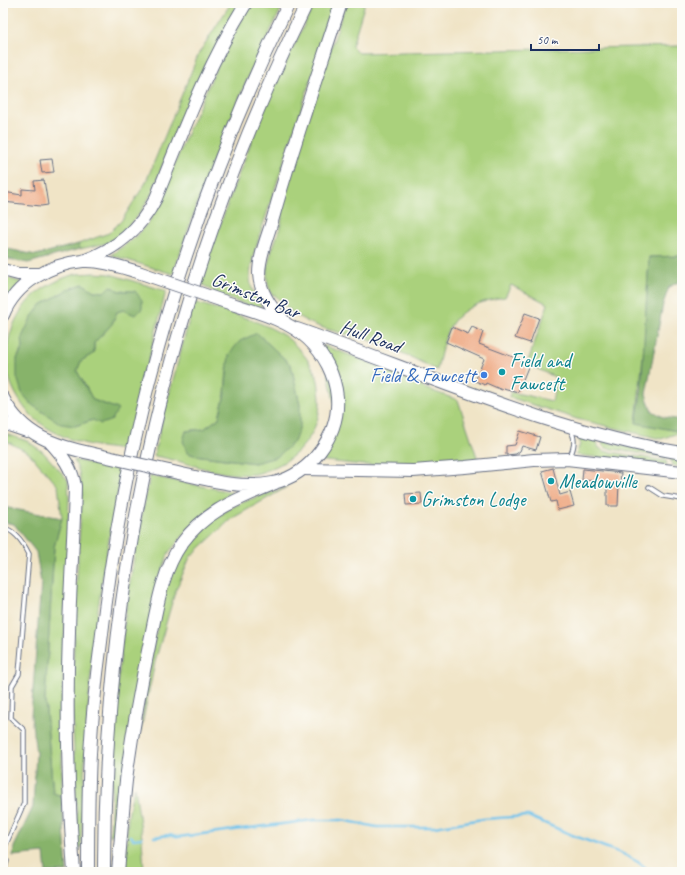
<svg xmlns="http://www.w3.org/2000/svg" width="685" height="875" font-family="Caveat,sans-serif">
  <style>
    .green { fill: #aad17b; stroke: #62806c; fill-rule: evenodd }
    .forest { fill: #87b36b; stroke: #517164 }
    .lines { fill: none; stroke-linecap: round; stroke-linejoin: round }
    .stream { stroke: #6fc3ec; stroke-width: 2.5 }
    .building { fill: #eea781 }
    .service-casing { stroke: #666e82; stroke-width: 5.5 }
    .primary-casing { stroke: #666e82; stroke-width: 14 }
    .trunk-casing { stroke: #666e82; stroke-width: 14 }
    .service { stroke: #fff; stroke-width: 3.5 }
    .primary { stroke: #fff; stroke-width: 12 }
    .trunk { stroke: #fff; stroke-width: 12 }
    .trunk-bridge-casing { stroke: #666e82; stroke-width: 14; stroke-linecap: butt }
    .trunk-bridge { stroke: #fff; stroke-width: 12 }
    .culture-dot { fill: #0f9aa8; stroke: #fdfcf7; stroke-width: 1.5 }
    .shop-dot { fill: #3f7fe0; stroke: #fdfcf7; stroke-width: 1.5 }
    .labels { text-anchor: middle; stroke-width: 3; stroke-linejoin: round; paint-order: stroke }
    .street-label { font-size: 20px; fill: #1b2f5e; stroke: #fdfcf7 }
    .culture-label { font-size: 20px; fill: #0d838f; stroke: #fdfcf7; text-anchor: start }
    .shop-label { font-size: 20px; fill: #366cbe; stroke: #fdfcf7; text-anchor: end }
  </style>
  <rect width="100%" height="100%" fill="#fdfcf7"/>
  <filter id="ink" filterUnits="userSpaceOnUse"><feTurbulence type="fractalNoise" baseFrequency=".025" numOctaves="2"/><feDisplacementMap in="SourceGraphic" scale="8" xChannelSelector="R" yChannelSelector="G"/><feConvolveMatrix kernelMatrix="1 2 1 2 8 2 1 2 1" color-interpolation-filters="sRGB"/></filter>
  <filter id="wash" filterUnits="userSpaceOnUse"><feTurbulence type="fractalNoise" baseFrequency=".012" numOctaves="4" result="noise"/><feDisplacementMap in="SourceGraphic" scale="16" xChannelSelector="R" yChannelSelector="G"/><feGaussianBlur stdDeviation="0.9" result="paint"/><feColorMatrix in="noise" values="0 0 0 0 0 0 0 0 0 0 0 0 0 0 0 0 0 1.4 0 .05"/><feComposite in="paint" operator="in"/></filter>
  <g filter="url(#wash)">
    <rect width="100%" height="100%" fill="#f0e4c6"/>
    <path class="green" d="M231,3H241L205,66L175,132L152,193L140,213L125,230L108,243L80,249L78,244L109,233L122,220L145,184L199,53Z
      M251,3H284L249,75L207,175L173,274L111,255L137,236L151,219L164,191L186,136L215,71L235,32Z
      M315,3H336L261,231C257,246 250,263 250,278C250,289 257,299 262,307L258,309L221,296L200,283C216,236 232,190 250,145C269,96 292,49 315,3Z
      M346,3H365L352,46L358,53L682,46V256L649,257L644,348L636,422L681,432L661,439L577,419L509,397L511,392L552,401L557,378L527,364L548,304L511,285L505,297C485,300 462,307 451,325C444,335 440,358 437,370C416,360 395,348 372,341C333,329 303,330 275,295H272C258,268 277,245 282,219C283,212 281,204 281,197Z
      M93,273L110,274L166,291L126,450C91,447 57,440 31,415C20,405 8,382 7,367C4,341 16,309 37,293C46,286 60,279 72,275C78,273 86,274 93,273ZM83,284L94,291L104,292L110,286L119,291H135L123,310L117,312L112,324L94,343V353L81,361L77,371L93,400L107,405L93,420L75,426L17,359L41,305L67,290Z
      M3,277L21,282L3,306Z
      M194,302C222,311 270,322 291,341C301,351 311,362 316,375C318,379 319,385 319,390C325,425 302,458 269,469C265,471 260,473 255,474C220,478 188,461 154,456L163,417ZM257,334L291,365L300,405L255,463L194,455L188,453L186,431L204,429L219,418L225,394L227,369Z
      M325,346L423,382L421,387L458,400L478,460L402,465H362L318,460L338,420L323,350Z
      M3,433L27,441L43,452L68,480L69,498L62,707V796L53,793L45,700L54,547L62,518L58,486L29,453L8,442L3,441Z
      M579,434L597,440L598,447L604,451L666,461L667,465L576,455L580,444Z
      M602,441L682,458V467L672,465L670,458L606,448L603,446Z
      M74,460L122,470C112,522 102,574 96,626C87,700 84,774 81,848H78L72,702L75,608L82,494L79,472Z
      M150,476L232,492L212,506L189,529L169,552L160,576L116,831L110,836C112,790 113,743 117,697C122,622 134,548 150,476Z
      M287,487L231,519L190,557L175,592L155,662L139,739C144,700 150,661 158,623C163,599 169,572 183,551C193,537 206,525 220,515C239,501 264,495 287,487Z
      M135,787L142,838L144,872H126C127,844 125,814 135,787Z"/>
    <path class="forest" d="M78,244L80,249L28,263L11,260L3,256V248L36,255Z
      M682,256V280L669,287L663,304L646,394L651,410L663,417L682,420V432L636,423L641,392L649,257Z
      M83,284L94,291L104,292L110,286L119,291H135L142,300V309L135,315L123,310L117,312L112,324L94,343V353L81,361L77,371L93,400L118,409L112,420L101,424L93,420L75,426L61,424L32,405L22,393L17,377V359L23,348L22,337L31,318L41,305L67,290Z
      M257,333L291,365L300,405V426L294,442L277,457L255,463L194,455L188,453L183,441L186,431L204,429L219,418L225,394L229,354L240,341Z
      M3,507L62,518L54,547L45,700L53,793L62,796L67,872H46L44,853L13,856L14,847L33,807L36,753L31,716L41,583L36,552L14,524L3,522Z"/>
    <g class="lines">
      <path class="stream" d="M131,836L133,839L142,838
        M154,837L169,835L178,837L314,820H342L377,827H434L483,819L528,816L572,835L621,853L638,862L651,872"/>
    </g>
    <g id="blocks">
      <path class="building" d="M52,159L54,172L42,173L40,160Z
        M44,180L48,205L41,206L3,202V192L22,195V189L35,190L34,181Z
        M525,313L539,318L530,343L515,338Z
        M452,327L468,334L472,327L483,332L479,344L521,360V363L528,367L518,392L503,388L502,390L486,383L485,385L475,381L484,359L446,342Z
        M520,431L540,437L536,450L522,446L520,451L516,454L506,455V446L515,445Z
        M553,468L560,495L570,492L574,506L558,510L556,501L551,502L542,471Z
        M583,469L621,473L620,483H619L618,506H607V482L582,480Z
        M421,493L422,504L406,505L405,494Z"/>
    </g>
  </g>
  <g filter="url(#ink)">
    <use href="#blocks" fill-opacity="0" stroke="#666e82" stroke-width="1"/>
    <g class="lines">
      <g class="service-casing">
        <path id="service" d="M569,457C574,450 576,439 571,431
          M649,487L663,496L682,499
          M3,528C15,530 24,544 29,554L19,674L12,686L11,718L24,730V803L3,851
          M3,852L7,861L4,872"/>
      </g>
      <g class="primary-casing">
        <path id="primary" d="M297,329C423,373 550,431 682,453
          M303,469L413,471L465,467L534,460L567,459L682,472"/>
      </g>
      <g class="trunk-casing">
        <path id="trunk" d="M83,261C116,249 140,230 156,198C183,131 208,64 246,3
          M3,270L18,274H39
          M3,315C16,283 50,264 83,261C102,260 121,267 138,272
          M284,321C271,308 260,293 259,274C259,255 268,236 273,218C293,145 318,74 341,3
          M3,398C22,436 56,446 94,454
          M3,423L27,431
          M50,442C63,456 72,468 75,486C74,535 70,584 69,632C66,712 68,792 74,872
          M169,471C202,478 238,490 273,483C310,475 340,435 337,397C335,375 324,354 308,339C286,318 249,310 220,300
          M88,872C88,833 88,794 90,754C92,717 96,679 101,642C126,420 191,204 289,3
          M104,872C103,568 173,275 307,3
          M118,872C121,839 123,805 127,772C133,728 141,684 150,641C157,607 162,571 182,543C206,510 239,499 275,483"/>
      </g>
      <use href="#service" class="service"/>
      <use href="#primary" class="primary"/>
      <use href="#trunk" class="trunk"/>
      <g class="trunk-bridge-casing">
        <path id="trunk-bridge" d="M138,272L220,300
          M94,454L169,471"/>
      </g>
      <use href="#trunk-bridge" class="trunk-bridge"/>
    </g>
  </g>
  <g class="culture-dot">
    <circle cx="502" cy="372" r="4"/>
    <circle cx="551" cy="481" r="4"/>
    <circle cx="413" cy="499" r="4"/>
  </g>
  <circle class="shop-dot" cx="484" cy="375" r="4"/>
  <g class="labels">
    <g class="street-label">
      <text transform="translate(256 295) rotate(22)" y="7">Grimston Bar</text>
      <text transform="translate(371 336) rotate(20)" y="7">Hull Road</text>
    </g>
    <g class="culture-label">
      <text x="510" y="367">Field and<tspan x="510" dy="23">Fawcett</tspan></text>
      <text x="559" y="488">Meadowville</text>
      <text x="421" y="506">Grimston Lodge</text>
    </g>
    <g class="shop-label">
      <text x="476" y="382">Field &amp; Fawcett</text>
    </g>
  </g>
  <rect width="685" height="875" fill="none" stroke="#fdfcf7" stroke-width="16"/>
  <path d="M531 44v6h68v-6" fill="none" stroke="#1b2f5e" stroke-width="2"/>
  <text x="537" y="44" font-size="12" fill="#1b2f5e" stroke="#fdfcf7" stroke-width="3" paint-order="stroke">50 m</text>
</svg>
